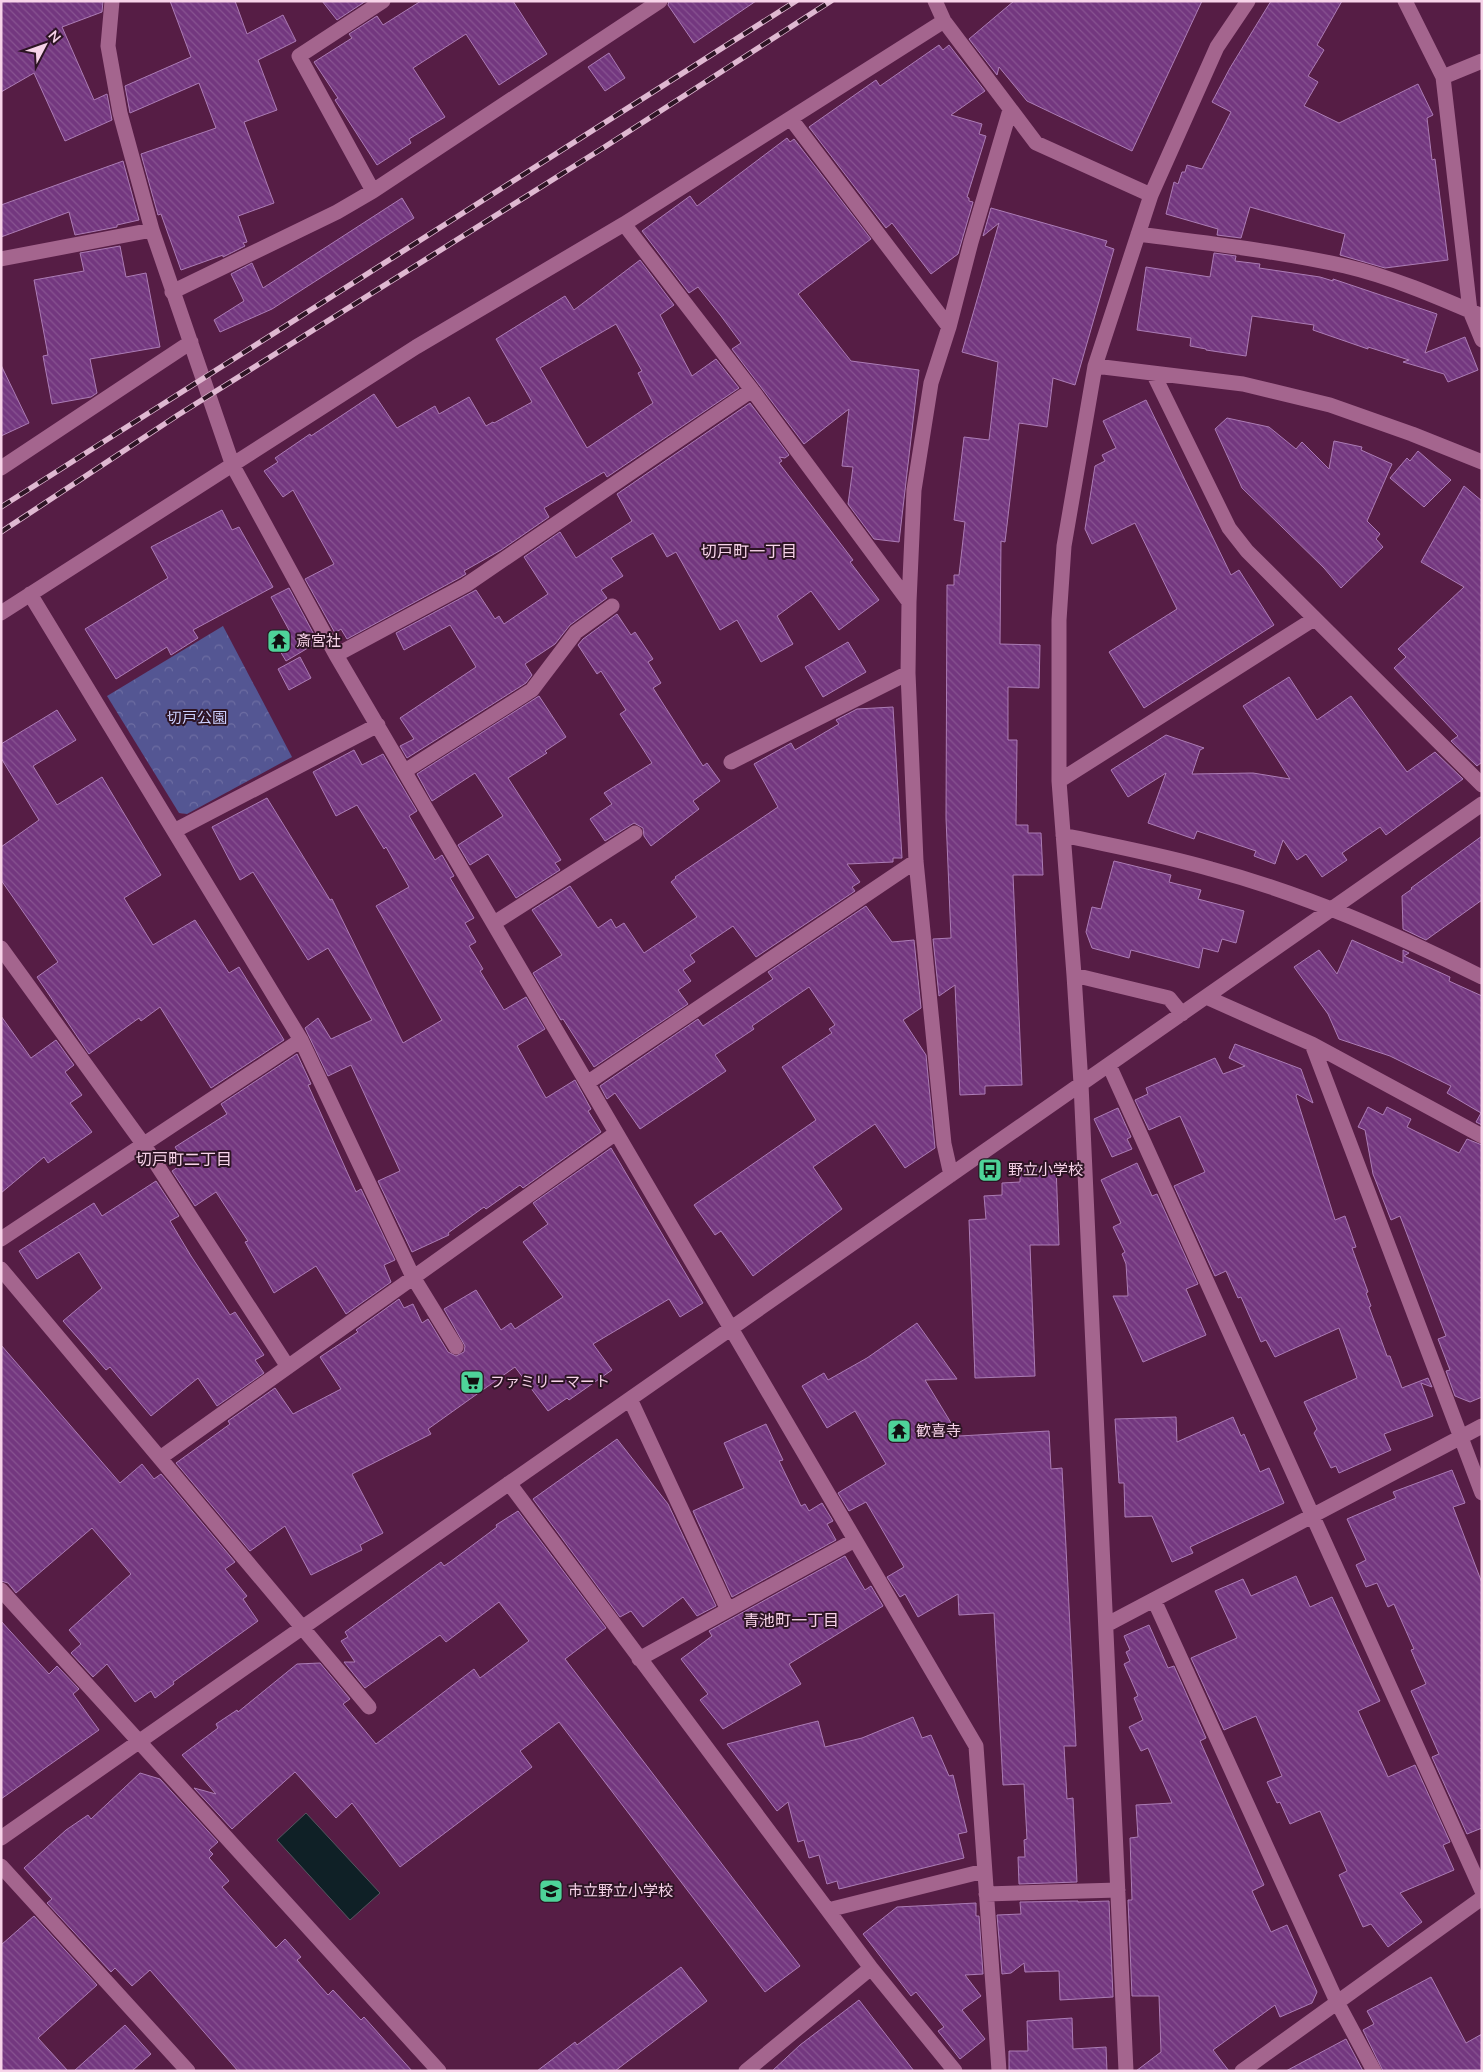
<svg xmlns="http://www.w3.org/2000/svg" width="1483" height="2072" font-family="Mulish,'Noto Sans JP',sans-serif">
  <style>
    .forest { fill: url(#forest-crowns) }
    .water { fill: #0f2026; stroke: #555660 }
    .building { fill: url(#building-back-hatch); stroke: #ac7cb5; fill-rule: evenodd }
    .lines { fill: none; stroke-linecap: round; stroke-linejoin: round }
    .minor { stroke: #a4658e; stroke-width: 15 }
    .rail-casing { stroke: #dfb8d1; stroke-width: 5.5 }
    .rail { stroke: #2d1424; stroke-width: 4; stroke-dasharray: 11; stroke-linecap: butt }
    .labels { text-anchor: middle; stroke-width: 4; stroke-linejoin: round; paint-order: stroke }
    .poi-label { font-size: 15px; fill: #f7d3e9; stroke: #2d1424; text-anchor: start }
    .park-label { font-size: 15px; fill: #ccd0fe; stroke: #2d1424 }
    .neighbourhood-label { font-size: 16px; fill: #f7d3e9; stroke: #2d1424 }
  </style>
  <defs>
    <pattern id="forest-crowns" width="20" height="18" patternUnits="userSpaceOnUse" patternTransform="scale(1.25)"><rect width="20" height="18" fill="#545693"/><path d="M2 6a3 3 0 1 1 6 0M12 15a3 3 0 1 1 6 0" fill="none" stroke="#6d6da2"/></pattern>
    <pattern id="building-back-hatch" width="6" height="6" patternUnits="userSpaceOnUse" patternTransform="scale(1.25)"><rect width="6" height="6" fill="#73377f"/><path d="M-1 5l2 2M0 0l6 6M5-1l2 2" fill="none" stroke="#885391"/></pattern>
  </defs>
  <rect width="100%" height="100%" fill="#561d45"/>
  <path class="forest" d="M223,626L292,757L187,814L179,813L107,696Z"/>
  <path class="water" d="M306,1813L380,1893L350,1920L277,1840Z"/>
  <path class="building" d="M1,1H103L102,12L62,27L94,100L107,94L112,120L65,141L34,73L1,92Z
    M170,1H235L247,34L283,15L296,41L258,60L277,110L244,122L274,203L238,216L247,242L243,243L245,246L223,257V255L181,270L161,214L158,215L141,154L216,128L199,83L130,113L125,86L191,57Z
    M322,1H366L337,20Z
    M421,1H513L547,54L499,85L466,34L413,68L445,117L409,139L411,143L377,165L335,100L338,98L314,62L352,38L349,34L377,16L383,25Z
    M669,1H756L694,43L668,5Z
    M1014,1H1202L1132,151L1027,101L999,67L997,75L969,39Z
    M1271,1H1342L1317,45L1324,50L1308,76L1318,82L1304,106L1339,123L1418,84L1433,115L1427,118L1432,160L1435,159L1448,260L1385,268L1340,255L1345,234L1250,207L1241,238L1217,235L1218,229L1166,214L1174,182L1178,184L1182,172H1185L1187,165L1202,169L1231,112L1212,102L1230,68Z
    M939,45L943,50L949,45L985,91L951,115L982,124L979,134L986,136L967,197L969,198V201L973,202L958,254L931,274L892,223L886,228L809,127L876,80L880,86Z
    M609,53L625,78L605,91L588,67Z
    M787,138L790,142L794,139L871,239L798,294L851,361L919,370L899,542L874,539L848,504L853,467L842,466L849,409L804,444L732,349L741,343L721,316L698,287L689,293L642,231L690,196L697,206Z
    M123,161L139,220L117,225V227L75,235L69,212L1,237V205Z
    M402,198L414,218L272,309L220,332L214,320L244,301L231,274L252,263L263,288Z
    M991,208L1107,241L1105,246L1114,249L1075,385L1053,378L1047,427L1019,423L1005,542L1001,541L1000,644L1040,645L1039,688L1008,687V740H1017L1016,825H1028V833H1041L1043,875H1013L1022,1085L985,1086V1094L960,1095L955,985L939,996L933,939L951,938L946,818L947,585H954V575H959L965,522L954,520L964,437L989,440L998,362L962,352L999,223L983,236Z
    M120,246L126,277L146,273L160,347L90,359L97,393L91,397L52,404L43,356L48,355L34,280L84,271L80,253Z
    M1214,253L1236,256L1235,261L1260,264L1259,268L1320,277L1333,281V279L1437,314L1425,353L1465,337L1478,370L1448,382L1444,374L1403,362L1409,360L1368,347V349L1313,330L1314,325L1252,316L1246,356L1206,350V349L1190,346L1191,338L1137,330L1146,267L1210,277Z
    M640,260L674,305L660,315L692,376L716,359L739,388L607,477L604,472L544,508L549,517L501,550L464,571L466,574L461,577L347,639L341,629L335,633L305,579L334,564L293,490L283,497L264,471L278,462L275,458L310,434L311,436L374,394L397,428L435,406L439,414L469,397L486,426L493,422L494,423L532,402L496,339L565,296L574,310ZM616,324L642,371L638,373L653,403L587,448L540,368Z
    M1,365L29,423L1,436Z
    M1146,400L1231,575L1239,570L1274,625L1144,708L1109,652L1177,609L1135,523L1092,544L1085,529L1095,466L1105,461L1102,455L1116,448L1103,421Z
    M750,403L789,455L785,458L779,457L782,461L779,463L853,560L850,562L879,600L839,630L811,591L777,616L793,644L761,662L737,620L720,630L676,552L667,557L653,533L611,558L623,576L601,590L607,598L570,625L555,644L525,664L532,675L526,683L407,758L400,746L414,739L400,718L476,667L450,625L404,650L396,633L476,590L495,619L499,616L504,624L548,594L524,557L560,532L576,558L632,521L617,494Z
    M1227,418L1269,427L1296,449L1302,442L1329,469L1334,441L1362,447L1361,450L1392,464L1367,521L1380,534L1376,539L1383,547L1341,588L1324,568L1242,488L1215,429Z
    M1418,451L1451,480L1424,507L1390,478L1407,458L1410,461Z
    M1464,486L1482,501V762L1477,766L1451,741L1458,736L1394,668L1406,657L1398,649L1464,587L1421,562Z
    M222,510L232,530L239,527L273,587L193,630L198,638L171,655L167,647L116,679L85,629L168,578L151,547Z
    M289,588L318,642L286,661L273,639L289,630L271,597Z
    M617,614L631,635L635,632L653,659L648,662L661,683L653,688L703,766L707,763L720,781L693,801L699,809L651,846L644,836L643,828L634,823L605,841L590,819L612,804L604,793L652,763L620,714L626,710L601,671L597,674L578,645L583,639Z
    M848,642L866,672L823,697L805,667Z
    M300,657L311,678L289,690L278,669Z
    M1289,677L1317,720L1351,696L1407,772L1435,752L1463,779L1386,835L1380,827L1342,853L1347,860L1322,877L1306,854L1297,860L1283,840L1275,864L1254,856L1256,851L1197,831L1194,839L1148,823L1166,773L1128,797L1111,770L1166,735L1204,748L1200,750L1192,774L1253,773L1290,779L1243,706Z
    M539,696L566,737L545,751L547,753L508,778L561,860L555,863L560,870L516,898L488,854L470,865L458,845L503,816L475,773L432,801L417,774Z
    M893,707L902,858H893V862L847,864L860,882L852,887L855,891L756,957L733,926L690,955L695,962L683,970L691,981L678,990L688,1004L594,1067L563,1019L561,1020L533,973L562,955L532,910L570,886L598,928L611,919L616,928L624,923L644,953L697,917L671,882L676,878L675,877L778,807L754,764L791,743L795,750L839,724L836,720L857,709Z
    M57,710L76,740L33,766L57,805L102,777L161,875L124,898L153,945L195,920L229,973L239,967L284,1040L211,1088L160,1007L141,1021L139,1018L89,1054L37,977L58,962L1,880V847L39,820L1,758V744Z
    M354,750L362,765L383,754L417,811L409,816L435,860L442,855L454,876L450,878L474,918L465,923L476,942L469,946L483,969L480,971L504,1010L526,997L545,1029L517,1046L546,1098L575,1080L591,1109L588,1111L601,1132L523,1188L520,1185L486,1209L484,1207L448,1233L449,1235L412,1252L378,1181L400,1171L351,1065L328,1076L305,1028L318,1018L331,1039L372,1020L328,948L308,960L253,872L240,880L212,827L267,798L330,900L332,899L403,1043L442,1020L376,906L409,887L386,847L384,849L357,805L336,816L313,772Z
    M1482,836V900L1426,940L1403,929L1402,896L1412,889L1411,888Z
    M1114,861L1171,875L1169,882L1201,890L1198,899L1244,911L1236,943L1222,939L1218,952L1203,948L1199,968L1131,950L1129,958L1092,948L1086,932L1092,907L1101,909Z
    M866,906L892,942L914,940L921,1008L903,1020L926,1055L935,1148L905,1168L875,1124L813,1167L842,1209L753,1276L721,1231L715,1235L694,1205L816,1120L782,1067L832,1033L829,1029L835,1025L809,987L752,1026L754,1029L715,1055L726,1071L640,1129L615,1093L607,1099L600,1086L698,1019L703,1026L773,979L768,972Z
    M1352,940L1403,963V950L1409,953L1404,956L1450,977L1449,981L1482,996V1125L1476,1122L1481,1113L1447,1093L1451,1086L1390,1056L1339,1039L1328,1014L1294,967L1319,950L1337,974Z
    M1,1016L31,1058L56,1040L74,1065L65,1072L82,1095L70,1103L92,1132L48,1163L44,1157L1,1193Z
    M1235,1044L1301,1069L1313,1103L1297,1094L1296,1096L1335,1220L1345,1216L1356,1247L1352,1248L1368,1292L1366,1293L1371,1306L1369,1307L1387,1356H1390L1402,1388L1428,1378L1432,1387L1421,1383L1433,1416L1384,1434L1391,1450L1339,1473L1336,1466L1331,1468L1314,1433L1317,1429L1304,1402L1357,1378L1339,1328L1275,1357L1266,1340L1261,1342L1241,1297L1238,1298L1226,1271L1215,1276L1174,1186L1205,1172L1180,1116L1149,1130L1135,1100L1148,1094L1146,1088L1215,1058L1223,1074L1245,1066L1229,1058Z
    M297,1054L311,1084L308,1085L356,1192L361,1189L395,1260L384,1265L391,1282L346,1314L316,1266L274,1293L245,1242L248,1241L216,1192L195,1206L172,1171L181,1165L177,1159L181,1156L175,1147L227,1114L221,1104Z
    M1368,1107L1383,1115L1387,1107L1411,1119L1407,1127L1459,1153L1467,1139L1482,1145V1397L1470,1402L1455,1396L1446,1371L1450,1370L1438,1339L1446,1336L1400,1216L1391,1220L1373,1174L1365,1130L1358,1127Z
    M1118,1108L1131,1137L1127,1139L1132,1149L1112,1157L1094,1119Z
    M611,1148L703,1303L680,1317L669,1299L593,1344L612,1370L569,1400L567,1398L548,1411L515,1367L428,1429L431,1434L352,1474L383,1533L360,1545L362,1550L311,1575L285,1526L250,1551L176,1463L230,1424L228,1421L275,1388L293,1414L341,1389L320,1357L358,1332L356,1330L399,1299L404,1308L413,1304L422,1323L428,1319L448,1352L456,1356L464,1352L465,1346L444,1309L476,1290L501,1330L511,1323L515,1329L563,1297L523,1242L548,1224L533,1203Z
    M1137,1163L1152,1196L1157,1194L1198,1284L1186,1289L1206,1335L1143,1362L1113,1296H1128L1126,1264L1122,1254L1125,1252L1113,1227L1121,1223L1101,1180Z
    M1056,1166L1059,1245H1030L1035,1376L975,1378L969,1220L986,1219L984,1196L1002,1195V1183L1020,1182V1167Z
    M156,1181L179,1216L170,1221L191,1256L230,1315L235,1312L264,1355L255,1360L264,1373L217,1406L198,1378L151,1416L110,1367L106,1370L63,1321L102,1288L79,1252L37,1279L19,1251L94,1203L102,1216Z
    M917,1323L957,1379L925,1380L959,1436L1049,1431L1051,1469L1062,1468L1076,1746H1064L1067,1799L1073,1798L1077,1882L1019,1884L1018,1857H1025L1024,1840L1027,1839L1024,1784L1003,1785L994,1613L959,1615L958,1594L918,1617L905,1594L900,1597L887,1577L904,1567L866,1502L849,1511L838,1493L886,1464L855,1411L827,1428L802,1386L824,1373L828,1380L867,1358Z
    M1,1345L120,1483L142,1464L154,1479L161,1474L235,1562L225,1569L247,1596L243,1599L258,1621L173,1682L174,1684L155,1698L151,1691L135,1702L107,1664L93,1677L71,1653L81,1644L69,1630L131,1574L92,1528L16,1593L8,1583L1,1581Z
    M1176,1417L1177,1442L1233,1417L1241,1436L1244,1434L1260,1472L1269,1468L1284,1503L1190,1547L1193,1553L1172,1562L1152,1516L1125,1517L1124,1483H1119L1115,1419Z
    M766,1424L783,1460L779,1461L801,1506L805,1504L809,1511L822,1503L833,1521L827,1524L836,1540L732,1597L693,1511L744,1488L724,1443Z
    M617,1439L668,1504L716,1606L697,1616L683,1597L643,1627L631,1611L620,1617L533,1499Z
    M1452,1470L1465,1503L1453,1507L1482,1583V1828L1467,1834L1432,1757L1439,1754L1411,1691L1426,1684L1411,1650L1414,1649L1394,1604L1388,1607L1377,1583L1366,1587L1356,1565L1366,1560L1347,1519L1396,1498L1393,1492Z
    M518,1511L606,1628L565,1659L800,1966L765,1992L559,1722L520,1751L532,1767L400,1867L352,1803L336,1818L295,1772L232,1829L194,1788L216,1794L182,1755L218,1728L216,1724L237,1710L238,1712L297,1664L320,1663L350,1699L343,1704L376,1744L474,1669L480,1678L529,1641L499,1602L446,1642L440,1635L365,1688L344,1662H355L341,1641L348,1637L345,1632L441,1562L444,1566L450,1562L497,1527L496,1525Z
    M845,1556L865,1590L871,1586L883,1606L789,1664L801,1684L723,1729L700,1700L708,1694L681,1659L712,1636L709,1631Z
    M1296,1576L1310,1607L1332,1597L1380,1701L1358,1711L1388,1777L1415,1765L1450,1842L1443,1845L1454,1870L1400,1893L1422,1922L1388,1947L1371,1924L1363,1927L1339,1875L1347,1871L1320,1811L1290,1824L1280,1802L1277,1803L1267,1782L1282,1776L1256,1716L1224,1730L1191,1658L1237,1638L1215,1591L1243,1579L1251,1596Z
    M1,1621L49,1674L57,1666L79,1689L73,1694L99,1730L1,1799Z
    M1149,1625L1168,1668L1174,1666L1206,1738L1200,1741L1264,1885L1252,1891L1271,1932L1287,1925L1317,1992L1312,2003L1280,2017L1275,2005L1213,2050L1229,2071H1136L1161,2052L1159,1996H1132L1128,1900H1132L1130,1838L1138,1837L1136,1805L1172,1803L1148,1748L1141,1751L1129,1727L1143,1720L1134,1698L1138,1696L1124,1664L1130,1661L1126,1652L1130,1650L1124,1636Z
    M913,1717L922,1738L931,1735L949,1776L953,1775L967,1832L958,1834L964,1858L839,1889L837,1881L827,1884L819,1855L809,1858L804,1840L798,1842L788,1802L777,1811L727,1744L818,1721L825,1747L862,1738Z
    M140,1773L160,1779L218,1842L209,1850L213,1854L209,1858L229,1881L222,1887L276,1948L285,1939L301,1957L297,1960L328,1995L333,1990L361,2020L364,2017L412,2071H238L150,1970L132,1986L115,1968L111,1972L47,1903L52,1899L24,1868L66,1830L88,1815L91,1819Z
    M1078,1901V1902L1109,1901L1113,1997L1060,2000L1059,1971L1025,1972L1024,1963L1011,1973L1002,1974L997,1915L1021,1914L1020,1902Z
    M976,1903V1916H979L983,1974L965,1975L981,1996L962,2010L985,2039L960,2059L938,2031L944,2027L916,1992L911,1996L863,1934L897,1907Z
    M34,1916L97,1985L38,2038L68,2071H1V1945Z
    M681,1967L707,2001L615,2071H537L575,2042L577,2045Z
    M1431,1977L1466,2043L1482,2034V2071H1383L1363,2030L1374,2024L1367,2011Z
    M859,2000L914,2071H772L800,2045Z
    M1072,2018L1073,2049L1106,2047L1107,2071H1009V2051H1028L1027,2021Z
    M125,2025L151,2054L132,2071H74Z
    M1346,2039L1363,2071H1286Z"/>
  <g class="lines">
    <path class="minor" d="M112,1L108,46L120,113L152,230L233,466L336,655L976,1746L999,2071
      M935,1L944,21L1036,143L1151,195
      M1405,1L1443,77L1470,311L1482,340
      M1443,77L1482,61
      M791,119L949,327
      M373,191L299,56L383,1
      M624,224L752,390L909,602
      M1138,234C1207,243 1277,251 1345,266C1392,277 1438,297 1482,316
      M1,259L152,230
      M172,292L337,212L373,191L660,1
      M1095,366L1243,384L1330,405L1412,434L1482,462
      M1153,373L1229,528L1247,551L1482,785
      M1,468L191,342
      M30,594L301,1040L413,1277L456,1347
      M1,613L416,347L624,224L944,21
      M336,655L466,585L752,390
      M731,762L908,673
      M405,771L532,690L576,632L612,606
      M1059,781L1314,619
      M174,831L378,725
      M1063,835C1113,846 1163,855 1211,869C1305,894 1395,934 1482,977
      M494,923L635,833
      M1,948L144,1145L288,1367
      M1074,975L1169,998L1182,1014
      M1206,997L1312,1044L1482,1136
      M1312,1044L1482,1493
      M1109,1065L1482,1891
      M587,1083L916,861
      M951,1175L944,1144L916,861L908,673L909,602L914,490L931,383L949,327L971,242L1010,110
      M1,1239L301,1040
      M1,1269L369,1707
      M630,1399L728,1610
      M160,1458L616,1133
      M509,1483L871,1968L955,2071
      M1,1590L439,2071
      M1154,1600L1337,2002L1374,2071
      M1106,1625L1482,1426
      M639,1659L855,1540
      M1,1838L1482,804
      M1,1866L188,2071
      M986,1894L1118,1890
      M828,1910L984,1871
      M746,2071L871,1968
      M1126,2071L1081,1084L1074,975L1059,781V620L1064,546L1095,366L1151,195L1217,47L1248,1
      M1242,2071L1482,1898"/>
    <g class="rail-casing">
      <path id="rail" d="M1,507L796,1
        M1,532L178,415L603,148L831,1"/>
    </g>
    <use href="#rail" class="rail"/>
  </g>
  <defs>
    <g id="temple-square" transform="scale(1.25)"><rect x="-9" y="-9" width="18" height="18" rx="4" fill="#4ed399" stroke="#2d1424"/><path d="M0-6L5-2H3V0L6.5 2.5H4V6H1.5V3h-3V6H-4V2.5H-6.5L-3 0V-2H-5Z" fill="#111"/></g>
    <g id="bus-square" transform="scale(1.25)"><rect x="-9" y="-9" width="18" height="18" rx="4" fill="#4ed399" stroke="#2d1424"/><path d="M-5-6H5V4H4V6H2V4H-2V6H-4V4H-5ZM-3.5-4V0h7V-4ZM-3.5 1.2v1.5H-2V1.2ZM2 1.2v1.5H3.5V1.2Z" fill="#111"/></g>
    <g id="supermarket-square" transform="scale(1.25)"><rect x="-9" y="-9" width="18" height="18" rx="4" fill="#4ed399" stroke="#2d1424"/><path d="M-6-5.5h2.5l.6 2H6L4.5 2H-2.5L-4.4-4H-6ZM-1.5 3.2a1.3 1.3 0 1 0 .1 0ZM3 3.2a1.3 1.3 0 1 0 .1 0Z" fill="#111"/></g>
    <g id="school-square" transform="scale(1.25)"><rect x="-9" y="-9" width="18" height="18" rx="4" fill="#4ed399" stroke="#2d1424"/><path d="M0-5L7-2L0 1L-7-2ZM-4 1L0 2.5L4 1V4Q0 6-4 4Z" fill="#111"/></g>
  </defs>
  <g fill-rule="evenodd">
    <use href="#temple-square" x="279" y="641"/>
    <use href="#bus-square" x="990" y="1170"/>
    <use href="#supermarket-square" x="472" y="1382"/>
    <use href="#temple-square" x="899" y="1431"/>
    <use href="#school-square" x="551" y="1891"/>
  </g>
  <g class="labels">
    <g class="poi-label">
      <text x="296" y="646">斎宮社</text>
      <text x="1008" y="1175">野立小学校</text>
      <text x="490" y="1387">ファミリーマート</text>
      <text x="916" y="1436">歓喜寺</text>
      <text x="568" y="1896">市立野立小学校</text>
    </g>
    <g class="park-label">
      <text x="197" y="723">切戸公園</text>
    </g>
    <g class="neighbourhood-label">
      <text x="749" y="557">切戸町一丁目</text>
      <text x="184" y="1165">切戸町二丁目</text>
      <text x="791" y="1626">青池町一丁目</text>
    </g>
  </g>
  <rect width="1483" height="2072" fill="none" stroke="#f7d3e9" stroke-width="5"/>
  <g transform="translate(45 45) rotate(49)" stroke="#2d1424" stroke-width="4" paint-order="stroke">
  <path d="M0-4L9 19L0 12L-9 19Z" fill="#f7d3e9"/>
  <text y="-8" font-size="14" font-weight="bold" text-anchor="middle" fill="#f7d3e9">N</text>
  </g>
</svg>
